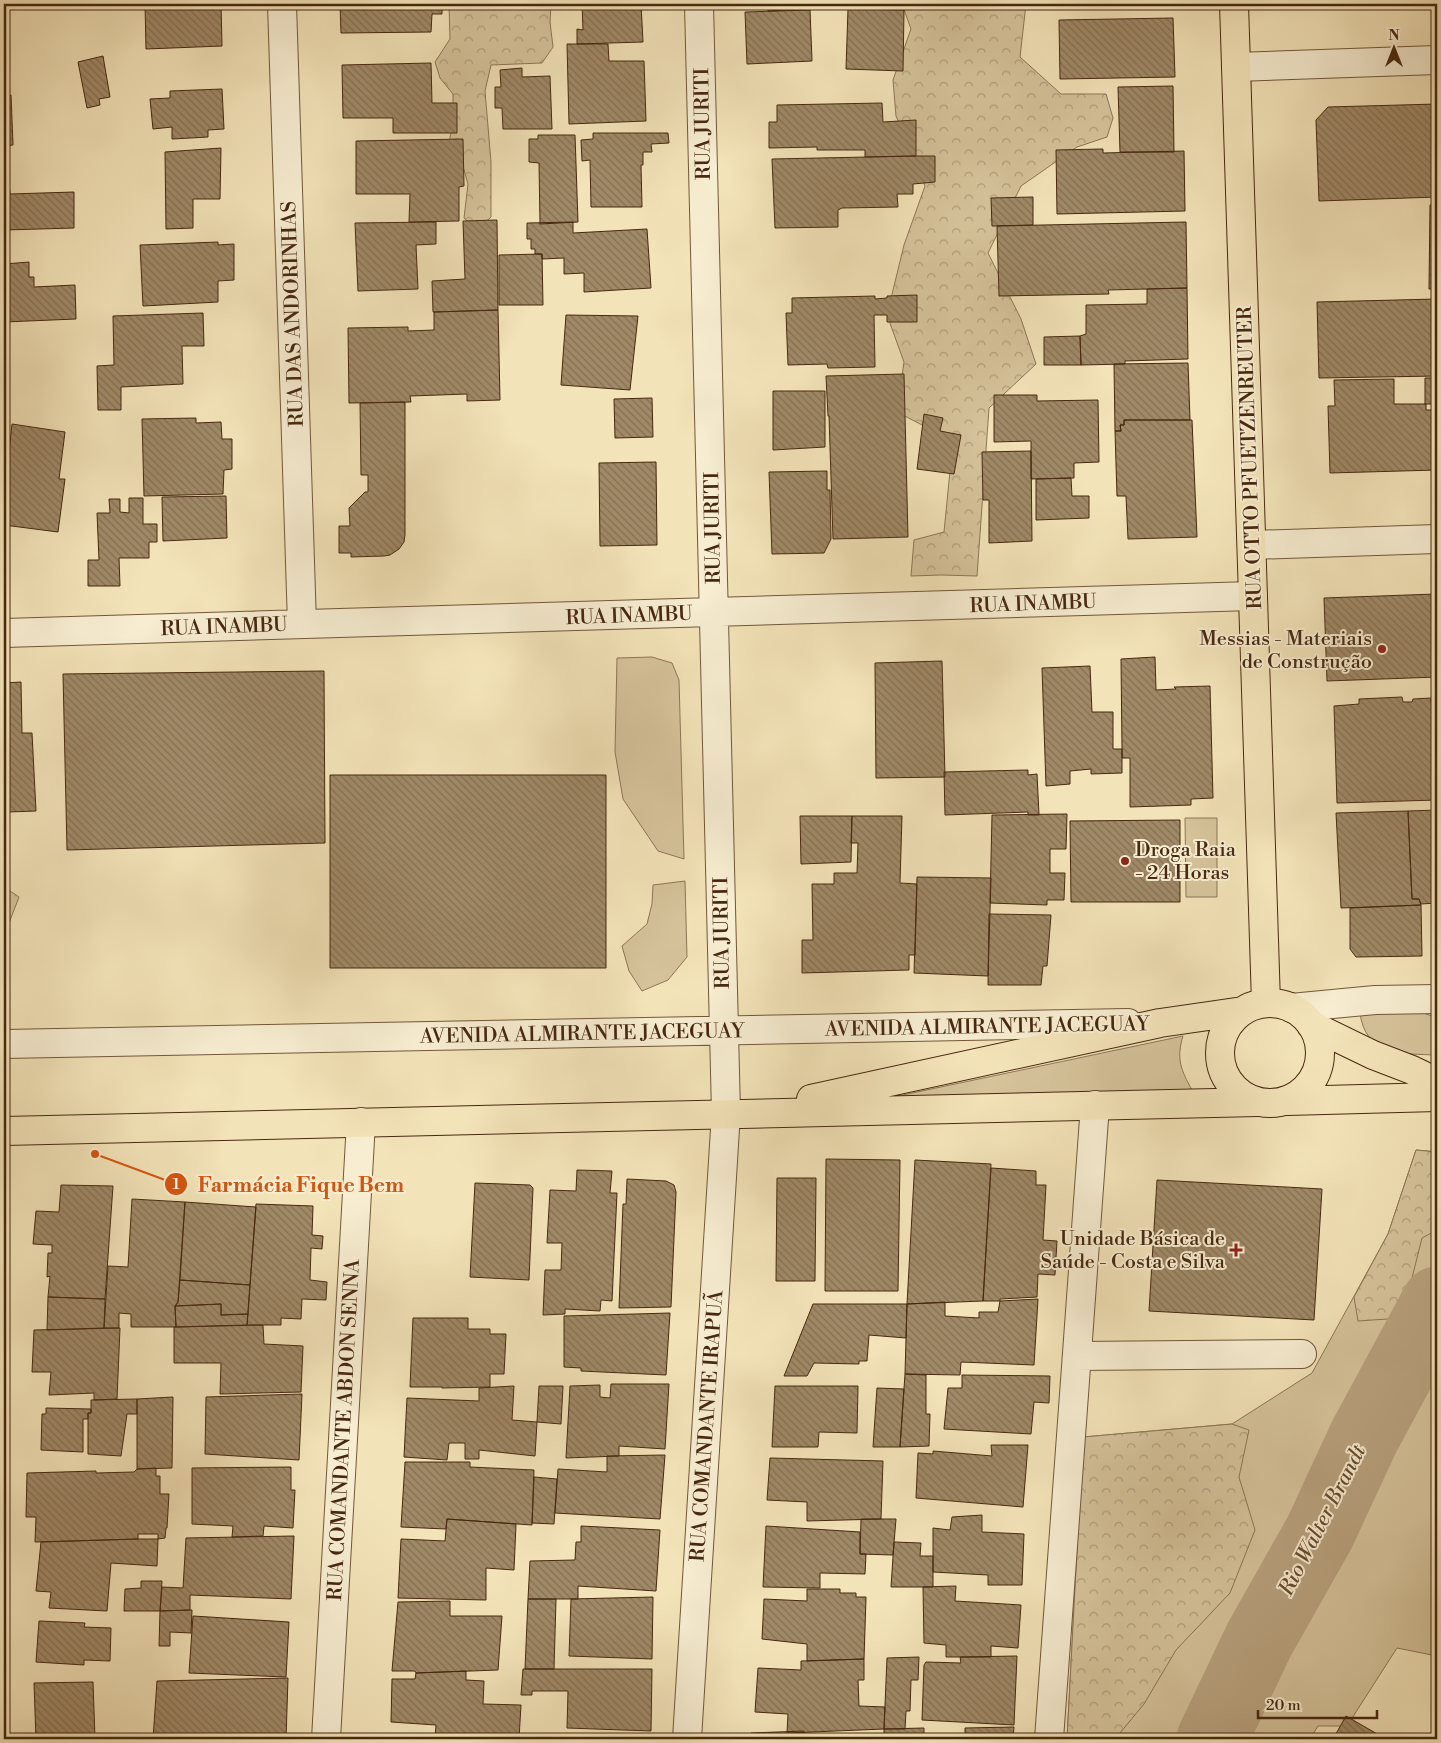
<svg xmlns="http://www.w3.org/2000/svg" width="1441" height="1743" font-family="'Libre Bodoni',serif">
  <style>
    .grass { fill: #d6c39b; stroke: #8e7656 }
    .forest { fill: url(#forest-crowns); stroke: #8e7656 }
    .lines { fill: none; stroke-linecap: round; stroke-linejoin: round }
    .river { stroke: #b9a37f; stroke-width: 71 }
    .building { fill: url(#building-back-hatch); stroke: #472810 }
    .minor-casing { stroke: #72573a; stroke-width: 30 }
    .major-casing { stroke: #472810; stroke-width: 30 }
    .minor { stroke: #f7edd1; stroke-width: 28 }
    .major { stroke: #f3e3b8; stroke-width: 28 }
    .poi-dot { fill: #8f2418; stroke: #f7edd1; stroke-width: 2 }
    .labels { text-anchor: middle; stroke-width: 4; stroke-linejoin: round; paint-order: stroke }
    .street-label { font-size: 20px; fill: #472810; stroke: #f7edd1 }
    .poi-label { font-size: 20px; fill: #472810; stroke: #f7edd1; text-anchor: end }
    .water-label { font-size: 21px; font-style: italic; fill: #694d31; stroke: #f7edd1 }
    .leader { fill: none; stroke: #d8540c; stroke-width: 2 }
    .callout-dot { fill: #d8540c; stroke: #f7edd1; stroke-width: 2 }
    .mark-label { font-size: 15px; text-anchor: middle; font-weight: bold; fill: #fff }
    .callout-label { font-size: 21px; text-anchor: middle; font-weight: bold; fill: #d8540c; stroke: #f7edd1; stroke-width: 4; stroke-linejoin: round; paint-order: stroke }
  </style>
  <defs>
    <pattern id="forest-crowns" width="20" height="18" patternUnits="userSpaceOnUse" patternTransform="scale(1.25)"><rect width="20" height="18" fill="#d6c39b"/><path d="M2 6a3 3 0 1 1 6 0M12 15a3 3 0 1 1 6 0" fill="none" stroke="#af9e7d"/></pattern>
    <pattern id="building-back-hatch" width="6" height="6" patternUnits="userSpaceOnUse" patternTransform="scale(1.25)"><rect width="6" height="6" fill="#a08967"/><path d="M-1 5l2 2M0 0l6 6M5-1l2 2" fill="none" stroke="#847053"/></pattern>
  </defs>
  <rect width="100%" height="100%" fill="#f3e3b8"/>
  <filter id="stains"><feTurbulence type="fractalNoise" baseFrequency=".004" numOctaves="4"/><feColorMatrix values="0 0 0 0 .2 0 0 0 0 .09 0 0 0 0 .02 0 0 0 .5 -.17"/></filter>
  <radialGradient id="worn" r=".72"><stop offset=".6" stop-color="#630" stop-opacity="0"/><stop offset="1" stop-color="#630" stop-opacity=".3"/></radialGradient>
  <path class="grass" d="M652,657L672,663L679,680L684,859L658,851L623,799L615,752L617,658Z
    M1185,818H1217V897H1186Z
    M685,881L687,957L668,980L642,991L629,971L622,946L647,924L652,904L653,885Z
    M1360,1012H1421L1437,1018V1055C1403,1054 1364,1055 1360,1012Z
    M1183,1036C1176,1059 1181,1070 1192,1090L879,1100Z
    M1416,1150L1437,1152V1656L1397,1648L1347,1726H1318L1310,1739H1067L1083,1437L1232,1424L1312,1373L1388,1234Z"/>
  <path class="forest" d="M449,4H551L550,22L553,47L542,63L491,65L485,91L491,162V217L477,230L464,218L468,184L461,159L449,142L453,124V94L440,78L435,62L450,39Z
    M902,4H1026L1020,57L1061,94H1106L1113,118L1107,137L1077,147L1021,186L988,253L1021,319L1036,364L989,408L977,576L941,575L911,576L914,540L944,532L953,441L897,412L904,362L887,315L904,245L925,186L896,116L893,80L911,29Z
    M4,887L19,897L4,936Z
    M1416,1150L1437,1152V1230L1422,1238L1402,1318L1358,1321L1354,1297L1388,1234Z
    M1232,1424L1249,1430L1239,1477L1255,1530L1230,1593L1176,1650L1144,1704L1115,1739H1067L1083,1437Z"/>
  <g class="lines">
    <path class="river" d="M1212,1739L1259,1640L1320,1532L1364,1437L1437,1302"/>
  </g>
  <path class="building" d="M145,4H221L222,46L146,49Z
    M340,4H442V14H432L431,32L341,33Z
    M582,4H641L643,42L577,44V29L583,30Z
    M768,4H849H840V7L768,11Z
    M1037,4H1165V7H1037Z
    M848,9L904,10L903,71L846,69Z
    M810,10L812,61L747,64L745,12Z
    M1173,18L1175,77L1060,79L1059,20Z
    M567,44H608L609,61H644L646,121L569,124Z
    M103,56L110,97L99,99L100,105L87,108L78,62Z
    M431,63L432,103H457V133H393V118H343L342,65Z
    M522,68V77L550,76L552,129H503L502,108H495V87H501L500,70Z
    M1173,86L1174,152H1120L1118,87Z
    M222,89L224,129L208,130V137L172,139V127L153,129L150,99L170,98V91Z
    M11,95L13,145L4,146V96Z
    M882,103L883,122L916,120V156L865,157V150H817V147L769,148V122H777V105Z
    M1437,104V197L1319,201L1316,120L1328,107Z
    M593,133H668L669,143L651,144L652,152H643V165H641L642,207H591L590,160L582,161L581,140L593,139Z
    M538,135H575L578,222L540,224L539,163L529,162V139H538Z
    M463,139L464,186L459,187V221L409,222L410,194H356V141Z
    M221,148L220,199H193V228L166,229L165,152Z
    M1103,149V153L1184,151L1185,211L1057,214L1056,150Z
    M4,155H7L10,194L74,192V228L4,230Z
    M916,156H935V182L913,184V194H897L898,207L842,208L838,210V227L775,228L772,159Z
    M1033,197V225L992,226L991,198Z
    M1437,204V289H1429L1430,205Z
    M497,220L498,310L433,312L432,281L465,279L463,221Z
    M436,222V244L416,245L418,289L358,291L355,223Z
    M573,222V233L647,229L651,288L584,292V273L564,274V258L542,259V254H535V249H531V239H527V223Z
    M1186,222L1187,288L1108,290L1109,294L999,296L997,226Z
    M218,242V245L234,244V280L218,281V302L143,306L140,245Z
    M542,254L543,305H499V255Z
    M29,262V277H34V287L75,285L76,319L4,322V264Z
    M1187,288L1188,359L1125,361V364L1081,365L1080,336L1086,334V305L1147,304V289Z
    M917,295V322H887V315H874L875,367L828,368L827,364L788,365L786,313H792V298L875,296V299L887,298V296Z
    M1437,299V376L1319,378L1317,302Z
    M498,310L500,400L467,401V394L410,396L411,402L349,403L348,328L408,327V331L434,330V312Z
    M203,313L204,346H182L183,384L121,387V410H98L97,366L114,365L113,316Z
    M566,315L638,316L630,390L561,385Z
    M1080,336L1081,365H1044V337Z
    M1188,363L1190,420H1124V425H1120L1121,431H1115L1114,364Z
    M904,374L908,537L833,539L829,416H828L826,376Z
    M1425,378H1437V404H1425Z
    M1394,379V404H1426V410H1437V470L1330,473L1328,406H1335L1334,380Z
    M773,391H825V447L773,450Z
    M994,395H1037V401L1098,400L1099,462L1074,463V478L1031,479V441L994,442Z
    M652,398L653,437L615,438L614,399Z
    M405,402V535L404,542L399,549L390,555L384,556L351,557V553H339V526H350L349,508L365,492H368V475H361L360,403Z
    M924,414L943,418L940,431L961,435L954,474L917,469Z
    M196,418V423L221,422L222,439H232V469L224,470L223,494L144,496L142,419Z
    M1124,420H1192L1197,537L1128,539L1126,496H1117L1115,431H1121L1120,425H1124Z
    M12,424L65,432L59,479H65L58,532L4,525V500Z
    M1031,451L1032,541L989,543V500H983L982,452Z
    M656,462L657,545L600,546L599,463Z
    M827,471V490H830L831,539L824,553L772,554L769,472Z
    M1071,478L1072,496H1089V518L1036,520V479Z
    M226,496L227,538L163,541L162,497Z
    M129,498H143V524H157V542H149V558H119L120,586H88V560H99L97,513H110L109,499H120V512L129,513Z
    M1436,594L1437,677L1327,681L1324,598Z
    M1155,657L1156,690L1176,689L1174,687L1210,686L1213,798L1191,799V805L1130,807V758H1122V749L1121,659Z
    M942,661L945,777L876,778L875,663Z
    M1090,666L1092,712H1113V749H1122V773L1091,774V769L1070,771V784L1046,786L1042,668Z
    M324,671L325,843L67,850L63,674Z
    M21,682L22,733H32L36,811L8,812L7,851H4V683Z
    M1402,697L1403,702H1412L1413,699L1431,698V702H1437V800L1337,803L1334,706L1359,704V699Z
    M1028,770V775L1037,774L1039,815H1028V812L945,815L944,772Z
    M330,775H606V968H330Z
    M1437,810V903L1421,904L1419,899H1412L1408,811Z
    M1408,811L1412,899H1419L1421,905L1341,908L1336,813Z
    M1067,814L1066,849H1050V873H1065L1064,900H1047V905L990,903L992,815Z
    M800,816H852L851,862L801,864Z
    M852,816H902L900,883L917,884L915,955H909V970L802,973V940H813L812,884H834V873H857L858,843H851Z
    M1180,820V902H1071L1070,821Z
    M917,877L991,878L988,976L914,973Z
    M1421,905L1422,956L1356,957L1350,949V908Z
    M989,914L1051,915L1047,966H1043L1041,985H988Z
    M826,1159L900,1160L898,1291H825Z
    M915,1160L991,1164L983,1301L907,1304Z
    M991,1168L1036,1171V1185H1046L1043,1240L1057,1241L1055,1275L1038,1274L1037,1297L1000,1299V1301H983Z
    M577,1170L612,1171L610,1193H617L612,1301L601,1300L600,1311L565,1309V1314L543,1315L545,1270H561L562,1243H547L550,1190L576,1191Z
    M777,1178H816L815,1281H776Z
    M627,1179L666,1181L674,1185L676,1192L671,1307L619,1308L623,1204H626Z
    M1157,1180L1322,1189L1314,1320L1149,1311Z
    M475,1183L530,1185L533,1188L529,1280L470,1277Z
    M61,1185L113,1186L105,1299L48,1297L50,1276L47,1277L48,1253H52V1245L33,1244L36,1211L59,1212Z
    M132,1199L185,1202L178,1302L175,1306L176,1327H131V1314L119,1313V1328H104L108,1266L128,1267Z
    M185,1202L256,1207L250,1285L180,1280Z
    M256,1204L313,1206L312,1235L323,1236L322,1249L311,1248L310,1280L327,1282L326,1300L302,1299L301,1319L281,1318V1325H247Z
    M180,1280L250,1285L248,1314L221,1315V1304L175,1306L178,1302Z
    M48,1297L105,1299L104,1328L47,1330Z
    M1038,1299L1034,1365L961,1362L960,1375L905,1374L907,1304L945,1302V1316L979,1318V1312H998L1000,1301Z
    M221,1304V1315L248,1314L247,1325L176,1327L175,1306Z
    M813,1304H907L906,1338L869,1335L867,1361H859V1364L814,1363L807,1376H784Z
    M670,1313L666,1375L581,1371V1368L564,1367V1316Z
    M413,1318H468V1329H490V1334H506L504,1374H490V1387L442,1388V1387H410Z
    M263,1325L264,1344L303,1346L301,1392L220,1394L221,1363H174V1327Z
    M120,1328L117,1399L94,1400V1393L49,1395L51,1372H32L34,1330Z
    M905,1374L926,1375V1414H930L929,1446L900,1447Z
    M962,1375L1050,1376L1049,1403L1034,1402L1031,1434L944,1429L948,1388H962Z
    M611,1384H669L665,1449L619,1446V1456L566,1458L570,1386L600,1385V1397L610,1398Z
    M514,1386L512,1420L537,1422L535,1456L479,1450V1459H465V1443H449L447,1460L404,1457L407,1398L479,1401V1388Z
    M539,1386H563L561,1424L537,1422Z
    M775,1386H858L857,1433L819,1432L818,1447H772Z
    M877,1388L904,1389L900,1447H873Z
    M302,1394L299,1460L205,1454L206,1397Z
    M173,1397L172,1468L137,1469V1399Z
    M137,1399V1414H127L121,1456L88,1454V1413H91V1400Z
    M46,1408L91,1409V1413H88V1419H83V1452L41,1450L42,1414H46Z
    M991,1445H1028L1023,1507L916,1498L918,1453L933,1454V1451L992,1456Z
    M665,1455L660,1519L555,1513L558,1469L607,1472V1456Z
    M770,1458L883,1461L881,1519L807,1521V1502L767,1500Z
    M405,1462H470V1467L534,1470L532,1525L447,1519L446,1529L401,1527Z
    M291,1467V1490H295L293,1528L264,1526L263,1536L232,1537L233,1526L192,1524V1468Z
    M156,1468V1476H160V1494H169L167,1528H166L165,1538L158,1539V1534H138V1539L35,1542L36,1517H26L27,1473L96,1471V1473L134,1472L137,1469Z
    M534,1477L557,1479L554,1524L532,1523Z
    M982,1515V1532L1024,1534L1022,1585H988V1575L933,1572V1528L950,1530L952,1517Z
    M447,1519L516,1524L514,1570L486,1568V1600L398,1598L401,1539L445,1541Z
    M861,1519H896L893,1555L860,1554Z
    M581,1526L660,1530L656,1591L578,1586V1599H528L530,1561L575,1560L576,1542H581Z
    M766,1526L860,1532V1554H866L865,1574L820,1573V1588L763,1587Z
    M294,1536L291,1599L190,1595V1610L160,1611L162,1587L183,1588L186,1538Z
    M138,1539H158L157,1566L111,1563L107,1611L49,1608L51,1592L36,1591L41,1542Z
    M894,1542L921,1543L920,1556H933V1587H891Z
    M141,1581H162L160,1611H124L125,1589L141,1588Z
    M956,1586L955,1601L1021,1605L1018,1648L991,1646V1657H946V1645L924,1643L923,1587Z
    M807,1589H840V1593H856V1597H866L864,1659L807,1661V1644L762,1639L764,1599L807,1601Z
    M653,1597L652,1659L569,1656L571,1599Z
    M528,1599H556L554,1669H525Z
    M450,1601V1616H502L498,1670L416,1673L415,1671H392L398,1602Z
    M190,1610H192L191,1633L170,1632V1646H159L160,1611Z
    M193,1616L289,1622L286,1677L189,1673Z
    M39,1621L85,1623L84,1627L111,1628L110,1661L84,1660V1665L36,1662Z
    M1017,1656L1014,1725L922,1720L924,1665L926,1662L961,1663L960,1657Z
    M919,1657L918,1680H911L910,1711H906L905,1729H884L887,1658Z
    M864,1659V1680H858L859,1706L885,1707L884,1729L787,1733L788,1714L755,1712L758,1668L801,1670V1661Z
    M523,1669H652L651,1731L567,1728L568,1691H532V1695H521Z
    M466,1671V1680L484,1681L483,1704L521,1705L519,1739H435L436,1725L391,1722L392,1679H415L416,1673Z
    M288,1678L286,1739L183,1737V1739H153L157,1681Z
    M93,1682L95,1739H36L34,1683Z
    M1346,1716L1386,1739H1333Z
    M1014,1727L1013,1739H965V1728Z
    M924,1728V1739H884V1729Z
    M804,1731L805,1739H751V1733Z"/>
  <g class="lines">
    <g class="minor-casing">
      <path id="minor" d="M282,4L302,624
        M1236,67L1437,60
        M1252,545L1437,539
        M4,633L1253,596
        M1291,1008L1375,1000L1437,999
        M4,1044L1128,1023
        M1077,1356L1302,1354
        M326,1739L361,1122
        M687,1739L726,1113L699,4
        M1049,1739L1095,1105"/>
    </g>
    <g class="major-casing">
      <path id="major" d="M1234,4L1266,1003
        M1220 1053a50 50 0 1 1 100 0a50 50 0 1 1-100 0Z
        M1311,1025L1373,1055L1412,1070L1437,1082
        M811,1099L1160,1023L1243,1011
        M1287,1101L1437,1097
        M4,1131L1258,1102"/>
    </g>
    <use href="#minor" class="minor"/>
    <use href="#major" class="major"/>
  </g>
  <g class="poi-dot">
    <circle cx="1382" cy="649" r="5"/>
    <circle cx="1125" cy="861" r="5"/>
    <path d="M1233.5 1242.5h5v5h5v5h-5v5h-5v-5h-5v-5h5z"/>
  </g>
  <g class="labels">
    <g class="street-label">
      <text transform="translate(702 124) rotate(-91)" y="7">RUA JURITI</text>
      <text transform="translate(292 314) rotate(-92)" y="7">RUA DAS ANDORINHAS</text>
      <text transform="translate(1249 458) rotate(-92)" y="7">RUA OTTO PFUETZENREUTER</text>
      <text transform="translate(712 528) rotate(-91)" y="7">RUA JURITI</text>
      <text transform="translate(1033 603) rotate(-2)" y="7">RUA INAMBU</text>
      <text transform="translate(629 615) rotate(-2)" y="7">RUA INAMBU</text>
      <text transform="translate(224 626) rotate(-2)" y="7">RUA INAMBU</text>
      <text transform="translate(721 933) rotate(-91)" y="7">RUA JURITI</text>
      <text transform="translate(987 1026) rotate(-1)" y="7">AVENIDA ALMIRANTE JACEGUAY</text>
      <text transform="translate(582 1033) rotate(-1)" y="7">AVENIDA ALMIRANTE JACEGUAY</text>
      <text transform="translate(706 1426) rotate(-86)" y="7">RUA COMANDANTE IRAPUÃ</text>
      <text transform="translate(343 1430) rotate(-87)" y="7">RUA COMANDANTE ABDON SENNA</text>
    </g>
    <g class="poi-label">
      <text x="1372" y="645">Messias - Materiais<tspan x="1372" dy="23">de Construção</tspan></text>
      <text x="1135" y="856" text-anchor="start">Droga Raia<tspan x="1135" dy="23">- 24 Horas</tspan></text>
      <text x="1225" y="1245">Unidade Básica de<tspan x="1225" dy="23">Saúde - Costa e Silva</tspan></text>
    </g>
    <g class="water-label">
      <text transform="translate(1322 1520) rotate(-63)" y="7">Rio Walter Brandt</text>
    </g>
  </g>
  <path class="leader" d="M95 1154L176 1184"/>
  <g class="callout-dot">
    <circle cx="95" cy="1154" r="5"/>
    <circle cx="176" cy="1184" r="12"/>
  </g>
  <g class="mark-label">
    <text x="176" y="1189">1</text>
  </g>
  <g class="callout-label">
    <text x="301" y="1192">Farmácia Fique Bem</text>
  </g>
  <rect width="1441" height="1743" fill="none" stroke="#f3e3b8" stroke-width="20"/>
  <rect x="5" y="5" width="1431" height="1733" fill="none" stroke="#472810" stroke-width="2.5"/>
  <rect x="10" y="10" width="1421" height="1723" fill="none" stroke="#472810"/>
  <g transform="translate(1394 48)" stroke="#f7edd1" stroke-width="4" paint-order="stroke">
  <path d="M0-4L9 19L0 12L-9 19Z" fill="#472810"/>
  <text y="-8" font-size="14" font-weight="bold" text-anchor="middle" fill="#472810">N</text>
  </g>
  <path d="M1258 1710v8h119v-8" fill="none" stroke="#472810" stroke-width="2.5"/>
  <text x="1266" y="1710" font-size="15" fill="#472810" stroke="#f7edd1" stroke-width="4" paint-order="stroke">20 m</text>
  <rect width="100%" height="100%" filter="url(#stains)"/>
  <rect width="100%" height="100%" fill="url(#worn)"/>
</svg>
